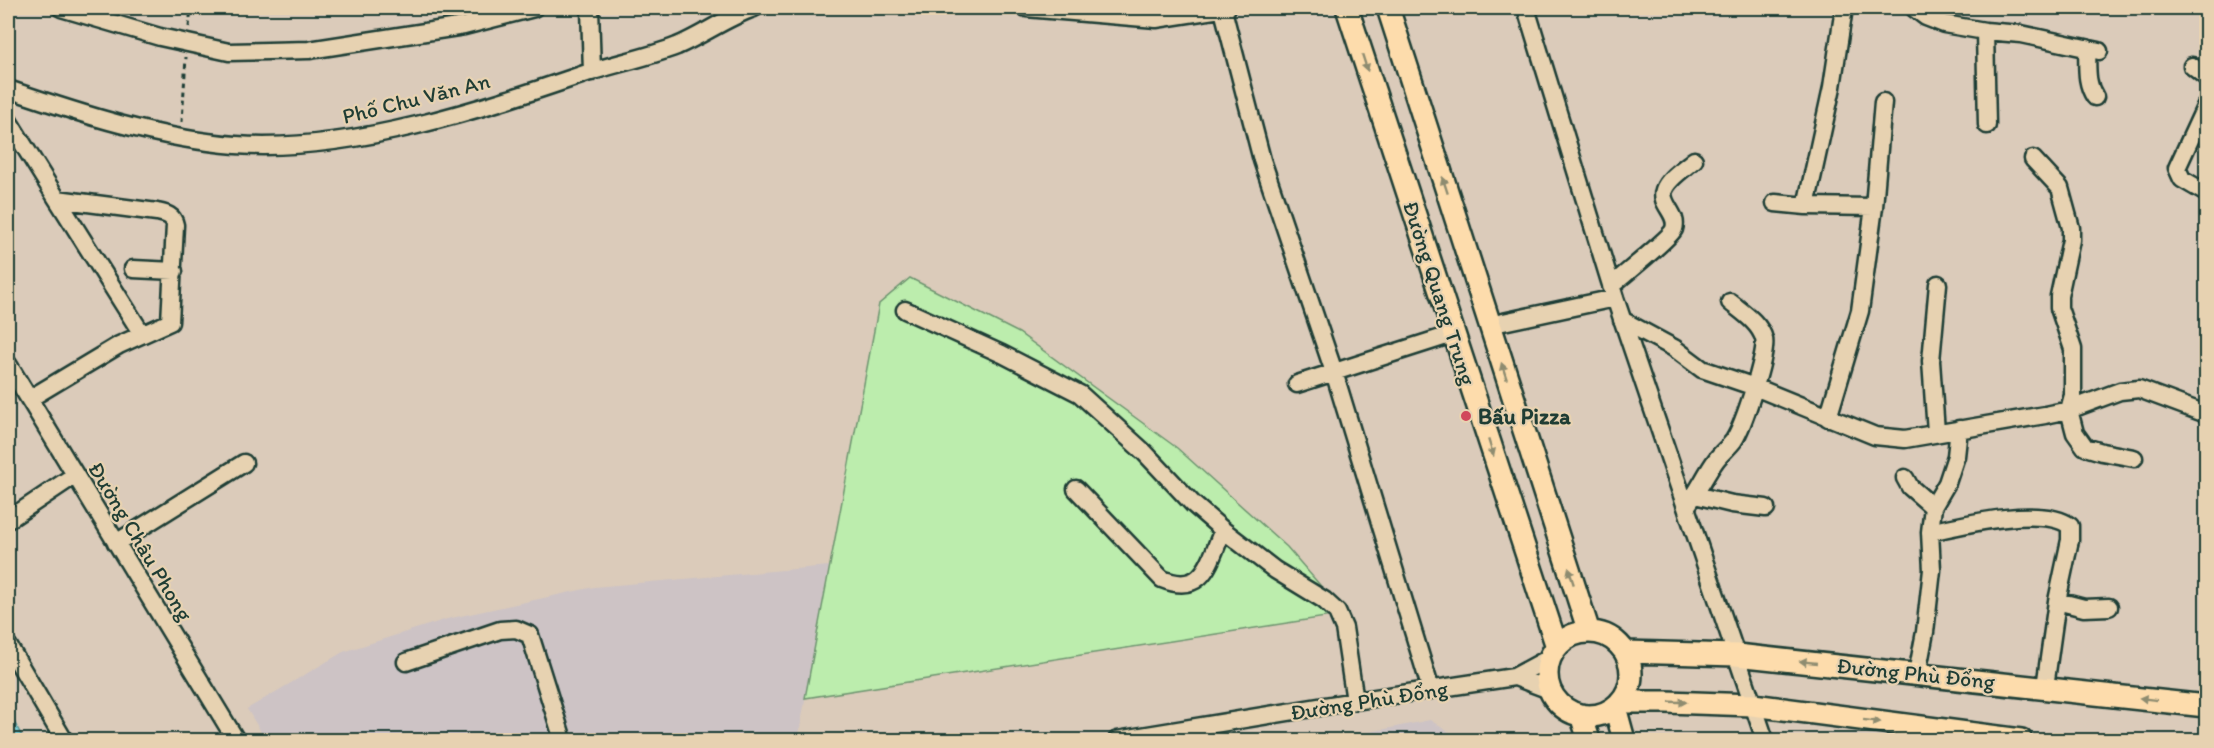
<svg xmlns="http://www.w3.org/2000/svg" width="2214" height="748" font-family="Itim,sans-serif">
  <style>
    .built { fill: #cdc3c5 }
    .green { fill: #bcedad; stroke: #6e9570; stroke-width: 1.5 }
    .water { fill: #7fd0d7; stroke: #599596; stroke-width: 1.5 }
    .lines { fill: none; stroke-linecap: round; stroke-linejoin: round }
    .minor-casing { stroke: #1f3d34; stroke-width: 21 }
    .major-casing { stroke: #1f3d34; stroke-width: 26 }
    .path { stroke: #1f3d34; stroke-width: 3; stroke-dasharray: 4.5 4.5; stroke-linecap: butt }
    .minor { stroke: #e7d2b1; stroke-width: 16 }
    .major { stroke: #fddcac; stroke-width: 21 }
    .oneway { fill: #8e8c70 }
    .poi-dot { fill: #d1495b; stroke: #e7d2b1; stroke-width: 2 }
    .labels { text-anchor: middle; stroke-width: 4.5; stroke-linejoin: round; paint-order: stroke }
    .street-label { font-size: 22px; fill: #1f3d34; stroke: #e7d2b1 }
    .poi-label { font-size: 22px; font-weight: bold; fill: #1f3d34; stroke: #e7d2b1; text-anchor: start }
  </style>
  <rect width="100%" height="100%" fill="#dbcbba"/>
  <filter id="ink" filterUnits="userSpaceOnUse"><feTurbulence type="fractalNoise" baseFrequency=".0167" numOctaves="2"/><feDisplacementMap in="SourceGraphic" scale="12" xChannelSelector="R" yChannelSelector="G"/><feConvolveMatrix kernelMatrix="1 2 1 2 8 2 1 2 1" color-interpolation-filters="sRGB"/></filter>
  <g filter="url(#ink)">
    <path class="built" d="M829,566L798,740H266L247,709L343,652L447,619L594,587Z
      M1430,720L1461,740H1331Z"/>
    <path class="green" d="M910,278L1019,333L1177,448L1287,547L1345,614L805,698L879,304Z"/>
    <path class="water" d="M8,711L24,740H8Z"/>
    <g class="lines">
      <g class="minor-casing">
        <path id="minor" d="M61,8L160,37L229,52L309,50L464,26L534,8
          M590,8L592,72
          M1026,8L1156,19L1227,8
          M1526,8L1615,298L1765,740
          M1914,8L1926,17L1944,24L1985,31L2021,34L2099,51
          M1223,10L1262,160L1334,372L1431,690
          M1985,31L1987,125
          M2087,48C2088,66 2085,82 2095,97
          M2192,66L2206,77
          M8,89C81,114 158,139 236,145C351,153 482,109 590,72C618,63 649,57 677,46C703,35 727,17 754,8
          M2206,105L2177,168L2182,179L2206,193
          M8,120L57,199L157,212C166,214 173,215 175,225L170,322L119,345L29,399
          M2033,159L2060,188L2071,228V240L2059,296V308L2073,349V395L2069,410L2075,433L2085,447L2102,452L2134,458
          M57,199L142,334
          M1775,203L1806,206L1874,207
          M1806,206L1832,87L1844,8
          M133,269L174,271
          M1611,286C1621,277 1671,237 1674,229C1679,214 1659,204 1664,190C1668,178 1685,168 1694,160
          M905,310L1002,354L1080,394L1145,453L1193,504L1223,530L1275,570L1324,600L1337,612L1344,628L1355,701
          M1622,320L1674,348L1702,369L1755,387L1875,436L1905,439L2045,415L2069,410L2120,391L2139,389L2206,414
          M1489,325L1615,298
          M8,364L236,740
          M1297,384L1453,334
          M1828,418L1860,311L1874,207L1883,102
          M1936,432L1931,361L1938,284
          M1905,478L1910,487L1933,507
          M1076,489L1162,579C1204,596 1209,562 1223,530
          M1695,495L1732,504L1766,508
          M1686,507C1698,492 1705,475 1716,460C1721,453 1729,447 1734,440C1743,426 1768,353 1764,339C1760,323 1742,312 1730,302
          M8,520L75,475
          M1930,532C1961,525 2043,505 2070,526V540L2057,601L2045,687
          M116,543L244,463
          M2057,601L2084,608L2109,607
          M8,645L64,740
          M406,662L500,630L516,629L530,635L563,740
          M1917,674L1925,632L1932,570L1930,532L1933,507L1947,483L1956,456L1959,429
          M1515,677L1552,691
          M1117,740L1355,701L1514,677L1551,657"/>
      </g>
      <g class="major-casing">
        <path id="major" d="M1347,8L1557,647
          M1388,8L1589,632
          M1547 674a42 42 0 1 1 84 0a42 42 0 1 1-84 0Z
          M1625,652L1737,655L2206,706
          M1620,702H1666L1753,705L2021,740
          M1615,707L1624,740
          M1581,715L1589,740"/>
      </g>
      <path class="path" d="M189,27L191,8
        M182,122L186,57"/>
      <use href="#minor" class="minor"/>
      <use href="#major" class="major"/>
    </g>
    <defs><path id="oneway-solid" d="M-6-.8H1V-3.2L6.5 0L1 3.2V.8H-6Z" transform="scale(1.5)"/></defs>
    <g class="oneway">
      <use href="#oneway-solid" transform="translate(1365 63) rotate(72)"/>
      <use href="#oneway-solid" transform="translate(1445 185) rotate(-108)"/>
      <use href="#oneway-solid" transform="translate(1504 371) rotate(-108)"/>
      <use href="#oneway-solid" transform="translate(1491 448) rotate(72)"/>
      <use href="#oneway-solid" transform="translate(1571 576) rotate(-108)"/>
      <use href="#oneway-solid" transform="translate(1808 662) rotate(-174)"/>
      <use href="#oneway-solid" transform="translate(2148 699) rotate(-173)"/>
      <use href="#oneway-solid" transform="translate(1678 702) rotate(2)"/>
      <use href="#oneway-solid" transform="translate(1872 721) rotate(7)"/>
    </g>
  </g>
  <circle class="poi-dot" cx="1466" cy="416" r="6"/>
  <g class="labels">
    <g class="street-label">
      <text transform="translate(416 98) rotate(-14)" y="8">Phố Chu Văn An</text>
      <text transform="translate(1440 293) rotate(72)" y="8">Đường Quang Trung</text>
      <text transform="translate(141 541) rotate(59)" y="8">Đường Châu Phong</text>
      <text transform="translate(1916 673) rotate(6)" y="8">Đường Phù Đổng</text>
      <text transform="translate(1369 700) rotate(-9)" y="8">Đường Phù Đổng</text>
    </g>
    <g class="poi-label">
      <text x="1478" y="424">Bấu Pizza</text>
    </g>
  </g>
  <rect width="2214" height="748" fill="none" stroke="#e7d2b1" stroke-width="30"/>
  <rect x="15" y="15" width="2184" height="718" fill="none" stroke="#1f3d34" stroke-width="2" filter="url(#ink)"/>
</svg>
